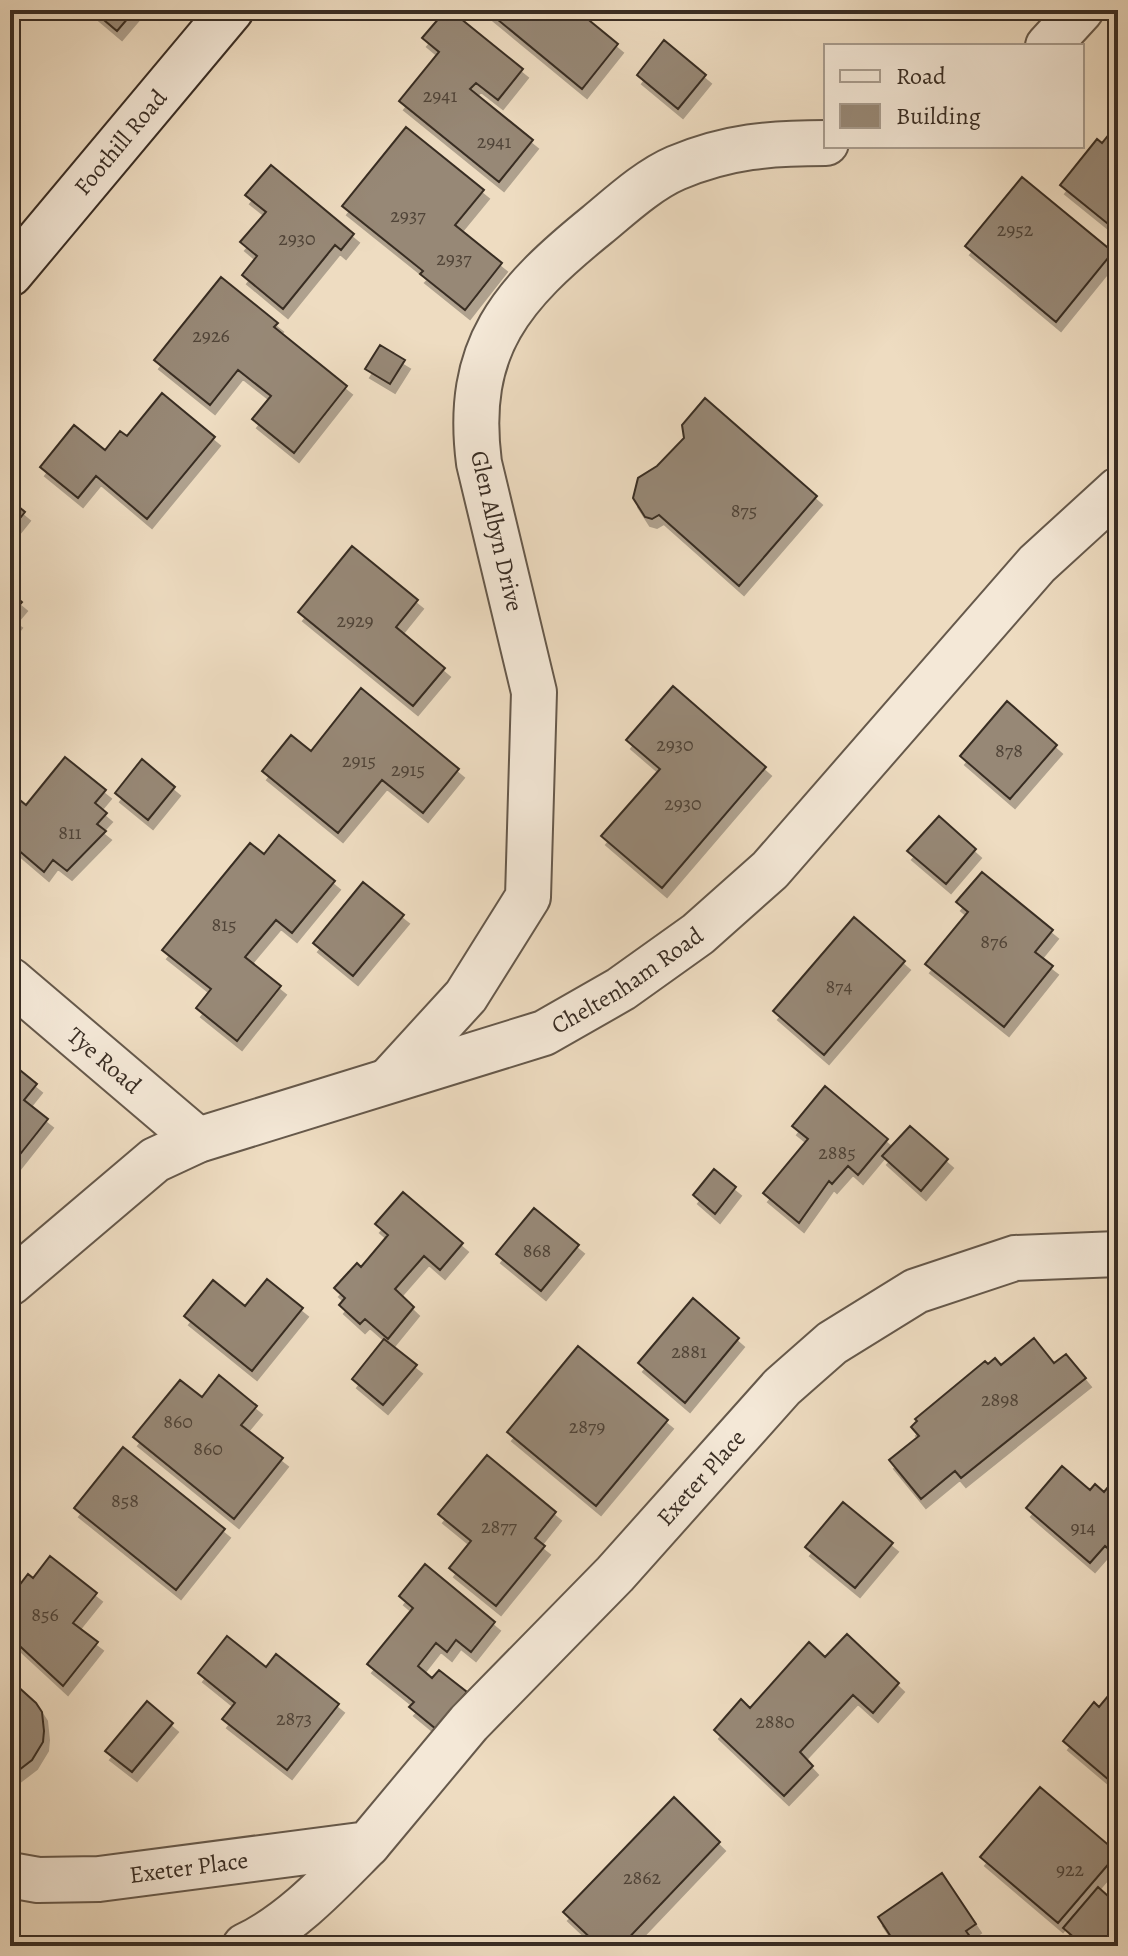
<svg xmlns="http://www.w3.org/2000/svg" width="1128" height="1956" font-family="Alegreya,serif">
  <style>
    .building { fill: #978876; stroke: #392d24; stroke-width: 2; filter: url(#shadow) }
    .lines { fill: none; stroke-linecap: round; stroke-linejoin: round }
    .minor-casing { stroke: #66594b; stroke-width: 48 }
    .secondary-casing { stroke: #392d24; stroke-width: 48 }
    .minor { stroke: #f4e8d7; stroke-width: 44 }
    .secondary { stroke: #f4e8d7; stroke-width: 44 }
    .labels { text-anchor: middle; stroke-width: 6; stroke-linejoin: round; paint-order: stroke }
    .number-label { font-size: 20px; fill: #504438 }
    .street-label { font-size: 24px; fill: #392d24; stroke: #f4e8d7 }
  </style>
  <defs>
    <filter id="shadow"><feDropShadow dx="5" dy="9" stdDeviation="0" flood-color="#0004"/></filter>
  </defs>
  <rect width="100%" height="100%" fill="#eedcc1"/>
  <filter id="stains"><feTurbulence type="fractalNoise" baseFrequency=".0025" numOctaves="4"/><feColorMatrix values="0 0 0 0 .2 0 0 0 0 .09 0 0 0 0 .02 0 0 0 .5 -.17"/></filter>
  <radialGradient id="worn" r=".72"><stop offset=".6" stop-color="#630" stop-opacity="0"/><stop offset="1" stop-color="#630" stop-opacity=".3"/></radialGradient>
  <path class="building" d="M92,10H135L117,31Z
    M446,10H450L523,69L498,100L476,83L470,89L533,140L499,182L399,101L439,52L422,38Z
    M486,10H581L579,12L618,44L582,89Z
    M664,40L706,75L678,109L637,75Z
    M1118,123V232L1060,185L1097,139L1102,143Z
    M406,127L484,190L455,225L502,263L465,310L420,274L423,271L342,206Z
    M271,165L354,234L341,250L335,245L283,309L242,275L257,256L240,242L266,212L245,195Z
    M1022,177L1113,252L1056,322L965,246Z
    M221,277L278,323L274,327L347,386L294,453L252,419L271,396L238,370L210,405L154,360Z
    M380,345L405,360L390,384L365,369Z
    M162,393L215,437L147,519L96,476L78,498L40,467L74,425L105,450L120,431L127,436Z
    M705,398L817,496L739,586L659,515L652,519L645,517L633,498L638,478L657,466L684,438L682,425Z
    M12,501L25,512L13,527L10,525Z
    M352,546L418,600L396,627L445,668L413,706L298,612Z
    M10,592L22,602L11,615L17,619L10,628Z
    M673,686L766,767L662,888L601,836L660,769L626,740Z
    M361,688L459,769L423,813L382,780L338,833L262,771L291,735L311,751Z
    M1007,701L1057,745L1010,799L960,756Z
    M65,757L106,790L95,803L107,813L97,824L106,831L67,871L53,860L44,872L10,843V815L21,801L26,805Z
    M142,759L175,787L148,820L115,793Z
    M939,816L976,849L946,884L907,851Z
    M279,835L335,881L292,933L276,920L245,957L281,986L237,1041L196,1008L211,989L162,950L250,843L264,854Z
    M982,872L1053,930L1035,952L1053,966L1004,1027L925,964L968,912L956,902Z
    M363,882L404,915L353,976L313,943Z
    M854,917L905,961L824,1055L773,1011Z
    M10,1062L37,1084L24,1100L48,1119L10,1167Z
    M825,1086L888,1139L858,1175L848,1166L832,1184L829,1181L799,1223L763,1193L808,1139L792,1126Z
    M910,1126L948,1159L921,1191L882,1156Z
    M714,1169L736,1187L715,1214L693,1195Z
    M403,1192L463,1243L440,1270L424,1256L395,1289L414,1307L388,1339L365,1319L360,1324L339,1305L345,1298L334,1288L357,1263L361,1267L388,1235L375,1224Z
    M534,1208L579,1245L541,1291L496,1254Z
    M267,1279L303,1308L252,1371L184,1316L213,1280L245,1306Z
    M693,1298L739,1338L685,1403L638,1363Z
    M1034,1338L1054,1363L1066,1354L1086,1378L961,1478L955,1471L921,1499L889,1460L919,1436L911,1427L917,1421L915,1419L985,1361L988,1364L995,1358L1001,1365Z
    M384,1339L417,1365L383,1405L352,1379Z
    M578,1346L668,1420L596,1506L507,1432Z
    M219,1375L257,1406L241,1425L283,1458L234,1519L133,1437L180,1380L202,1397Z
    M123,1447L225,1529L176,1590L74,1508Z
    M487,1455L556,1512L535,1538L545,1546L496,1606L449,1568L471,1541L438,1514Z
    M1062,1466L1090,1490L1095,1484L1104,1492L1118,1475V1557L1105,1546L1090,1563L1026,1508Z
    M843,1502L893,1543L855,1588L805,1547Z
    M50,1556L97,1593L73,1623L98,1642L63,1686L10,1637V1602L14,1605L17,1600L12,1595L28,1574L33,1578Z
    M425,1564L495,1622L471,1652L456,1640L447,1652L436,1643L418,1666L432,1678L439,1670L467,1692L436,1729L409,1707L414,1702L367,1664L413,1608L399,1596Z
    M847,1634L899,1683L873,1713L853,1695L800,1752L813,1766L784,1796L714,1730L741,1699L750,1708L809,1642L825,1657Z
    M227,1636L266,1667L276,1654L339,1704L287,1770L222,1719L235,1703L198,1673Z
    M15,1684L36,1703L42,1712L44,1731L43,1742L32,1760L10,1777V1689Z
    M1118,1684V1784L1116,1786L1063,1741L1094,1702L1099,1707Z
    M147,1701L173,1723L132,1772L105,1751Z
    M1040,1787L1118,1853L1058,1923L980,1857Z
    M674,1797L720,1842L621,1946H599L563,1912Z
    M942,1873L976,1924L966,1931L974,1942L970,1946H897L878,1917Z
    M1098,1887L1118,1905V1946H1084L1063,1928Z"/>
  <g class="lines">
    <g class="minor-casing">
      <g id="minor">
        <path d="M1048,46L1081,10"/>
        <path id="s1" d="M10,980L198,1140"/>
        <path d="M391,1078L466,996L528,897L534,692L479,463C464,347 512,294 597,225C620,206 648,180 676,168C728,146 771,143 826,143"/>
        <path id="s2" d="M10,1283L155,1160L198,1140L544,1033L621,989L698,934L770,870L1037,564L1118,490"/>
        <path id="s3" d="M10,1875L38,1880L99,1879L368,1844L469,1723L615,1574L782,1387L832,1343L916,1291L1015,1258L1118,1254"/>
        <path d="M245,1946C292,1924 332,1880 368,1844"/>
      </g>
    </g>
    <g class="secondary-casing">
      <g id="secondary">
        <path id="s4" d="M10,274L231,10"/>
      </g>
    </g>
    <use href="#minor" class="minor"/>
    <use href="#secondary" class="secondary"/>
  </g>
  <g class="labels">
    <g class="number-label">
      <text x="440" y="102">2941</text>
      <text x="494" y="148">2941</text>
      <text x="408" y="222">2937</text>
      <text x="1015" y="236">2952</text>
      <text x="297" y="245">2930</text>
      <text x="454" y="265">2937</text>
      <text x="211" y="342">2926</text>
      <text x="744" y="517">875</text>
      <text x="355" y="627">2929</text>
      <text x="675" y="751">2930</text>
      <text x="1009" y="757">878</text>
      <text x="359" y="767">2915</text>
      <text x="408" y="776">2915</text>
      <text x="683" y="810">2930</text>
      <text x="70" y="839">811</text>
      <text x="224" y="931">815</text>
      <text x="994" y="948">876</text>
      <text x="839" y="993">874</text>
      <text x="837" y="1159">2885</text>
      <text x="537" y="1257">868</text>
      <text x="689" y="1358">2881</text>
      <text x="1000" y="1406">2898</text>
      <text x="178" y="1428">860</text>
      <text x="587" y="1433">2879</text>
      <text x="208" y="1455">860</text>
      <text x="125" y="1507">858</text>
      <text x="499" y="1533">2877</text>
      <text x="1083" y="1534">914</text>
      <text x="45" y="1621">856</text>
      <text x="294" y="1725">2873</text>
      <text x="775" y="1728">2880</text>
      <text x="1070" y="1876">922</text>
      <text x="642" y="1884">2862</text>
    </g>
    <g class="street-label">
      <text dy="8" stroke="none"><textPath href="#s4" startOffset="172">Foothill Road</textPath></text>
      <text transform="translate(497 531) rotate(77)" y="8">Glen Albyn Drive</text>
      <text dy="8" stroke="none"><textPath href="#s2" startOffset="698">Cheltenham Road</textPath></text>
      <text dy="8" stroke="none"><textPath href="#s1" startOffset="124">Tye Road</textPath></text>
      <text dy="8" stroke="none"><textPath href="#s3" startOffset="856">Exeter Place</textPath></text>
      <text dy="8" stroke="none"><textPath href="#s3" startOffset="180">Exeter Place</textPath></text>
    </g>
  </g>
  <rect width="1128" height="1956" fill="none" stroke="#eedcc1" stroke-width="40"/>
  <rect x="12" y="12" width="1104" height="1932" fill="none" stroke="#392d24" stroke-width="4"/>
  <rect x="20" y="20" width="1088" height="1916" fill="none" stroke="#392d24" stroke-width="2"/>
  <rect x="824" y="44" width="260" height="104" fill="#f4e8d7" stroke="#a99d8f" stroke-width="2"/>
  <rect x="840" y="70" width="40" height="12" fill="#f4e8d7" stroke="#a99d8f" stroke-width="2"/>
  <text x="896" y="84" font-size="24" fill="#392d24">Road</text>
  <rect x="840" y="104" width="40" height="24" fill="#978876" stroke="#a99d8f" stroke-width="2"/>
  <text x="896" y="124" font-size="24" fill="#392d24">Building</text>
  <rect width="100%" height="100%" filter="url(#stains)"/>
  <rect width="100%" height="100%" fill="url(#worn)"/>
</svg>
